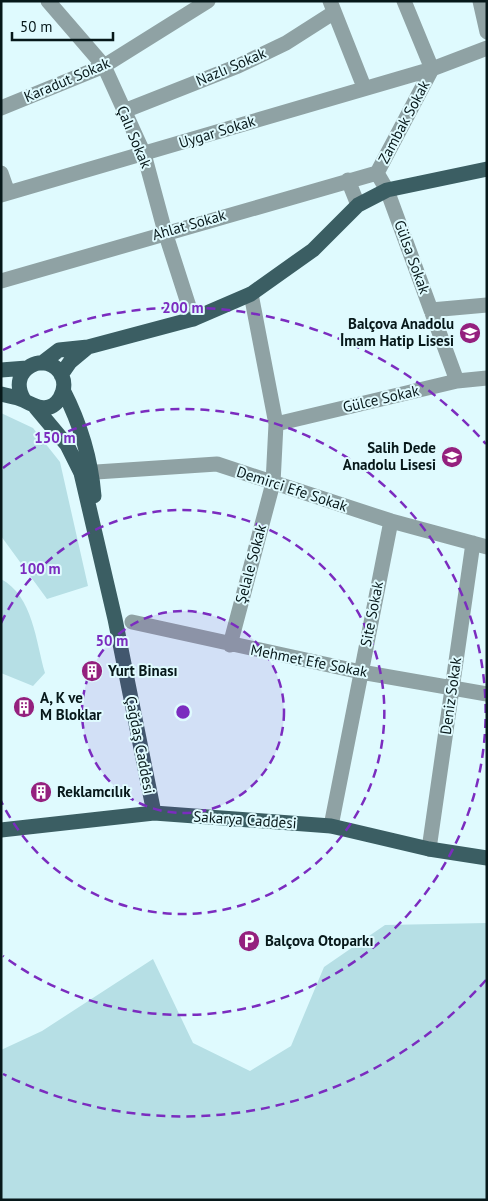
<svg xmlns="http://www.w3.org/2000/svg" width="488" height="1201" font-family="'PT Sans',sans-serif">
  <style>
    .green { fill: #b6dfe5 }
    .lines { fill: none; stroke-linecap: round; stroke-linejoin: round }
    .minor { stroke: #8fa2a4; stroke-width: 15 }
    .major { stroke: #3b5e63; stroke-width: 15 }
    .ring { fill: none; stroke: #7b2cbf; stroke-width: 2.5; stroke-dasharray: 9 6 }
    .labels { text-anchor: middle; stroke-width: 4; stroke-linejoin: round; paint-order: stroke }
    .street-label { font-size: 15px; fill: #07181a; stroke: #dffafe }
    .poi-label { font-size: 15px; font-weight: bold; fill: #07181a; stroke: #dffafe; text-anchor: start }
    .centre { fill: #7b2cbf; stroke: #dffafe; stroke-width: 2.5 }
    .ring-label { font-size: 15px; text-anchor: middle; font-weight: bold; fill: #7b2cbf; stroke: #dffafe; stroke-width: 4; stroke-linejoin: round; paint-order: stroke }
  </style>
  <rect width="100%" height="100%" fill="#dffafe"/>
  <path class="green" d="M1,413L33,428L60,462L88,586L47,599L1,536Z
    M1,579C33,596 36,642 45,673L33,686L1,673Z
    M487,923V1200H1V1050L42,1031L153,959L193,1043L250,1071L291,1046L324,967L385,925Z"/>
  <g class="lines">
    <path class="minor" d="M48,1L104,66L144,154L165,232L193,319
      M330,1L364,87
      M480,1L487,32
      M1,108L104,66L208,1
      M124,111L238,66L286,43L333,13
      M1,173L8,193
      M377,173L387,190L457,381
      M377,173L432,69L487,48
      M348,180L358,205
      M1,195L432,69L404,1
      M1,281L377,173
      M431,310L487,305
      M276,424L457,381L487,378
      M81,473L217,464L391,521L487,547
      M132,622L361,672L487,694
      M230,645L273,483L276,424L251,294
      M331,826L391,521
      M429,849L473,543"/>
    <path class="major" d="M42,363L59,350L88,347L193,319L251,294L313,250L358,205L387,190L487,169
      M1,370L27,368
      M61,375L70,362L88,347
      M63,390C80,423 91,460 94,496
      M1,394C8,396 17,397 23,400C36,407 50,414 60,398C64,391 65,383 62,376C48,348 5,369 24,400
      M36,408L67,445L81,473L115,619L154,813
      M1,830L154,813L331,826L429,849L487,858"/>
  </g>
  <circle cx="183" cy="712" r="101" fill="#7b2cbf" fill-opacity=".12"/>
  <g class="ring">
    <circle cx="183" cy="712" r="101"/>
    <path d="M1 623A202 202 0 1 1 1 801"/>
    <path d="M3 468A303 303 0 1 1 3 956"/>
    <path d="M486 980A404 404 0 0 1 3 1074M3 350A404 404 0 0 1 486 444"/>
  </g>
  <defs>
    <g id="school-disc" transform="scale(1.125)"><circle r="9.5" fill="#94207e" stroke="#dffafe"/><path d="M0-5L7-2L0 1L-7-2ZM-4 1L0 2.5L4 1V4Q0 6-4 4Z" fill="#fff"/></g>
    <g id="building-disc" transform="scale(1.125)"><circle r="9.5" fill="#94207e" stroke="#dffafe"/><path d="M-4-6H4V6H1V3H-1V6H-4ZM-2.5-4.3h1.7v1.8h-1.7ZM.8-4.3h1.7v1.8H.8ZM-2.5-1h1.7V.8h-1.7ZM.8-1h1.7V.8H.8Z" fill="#fff"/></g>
    <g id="parking-disc" transform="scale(1.125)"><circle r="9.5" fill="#94207e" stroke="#dffafe"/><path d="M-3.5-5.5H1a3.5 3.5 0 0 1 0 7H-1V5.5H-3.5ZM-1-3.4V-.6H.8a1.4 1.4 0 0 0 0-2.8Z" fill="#fff"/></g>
  </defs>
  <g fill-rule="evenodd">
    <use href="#school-disc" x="470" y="333"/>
    <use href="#school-disc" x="452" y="457"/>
    <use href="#building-disc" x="92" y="671"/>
    <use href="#building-disc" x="24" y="707"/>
    <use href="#building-disc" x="41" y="792"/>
    <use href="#parking-disc" x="249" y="941"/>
  </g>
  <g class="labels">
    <g class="street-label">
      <text transform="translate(231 67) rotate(-23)" y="5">Nazlı Sokak</text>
      <text transform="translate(67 80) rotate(-23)" y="5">Karadut Sokak</text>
      <text transform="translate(404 122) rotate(-62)" y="5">Zambak Sokak</text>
      <text transform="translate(217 132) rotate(-17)" y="5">Uygar Sokak</text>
      <text transform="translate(134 137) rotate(67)" y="5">Çalı Sokak</text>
      <text transform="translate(189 225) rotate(-16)" y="5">Ahlat Sokak</text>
      <text transform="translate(412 257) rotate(70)" y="5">Gülsa Sokak</text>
      <text transform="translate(381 399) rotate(-13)" y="5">Gülce Sokak</text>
      <text transform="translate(292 489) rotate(18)" y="5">Demirci Efe Sokak</text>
      <text transform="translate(251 564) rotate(-75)" y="5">Şelale Sokak</text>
      <text transform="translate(372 614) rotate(-79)" y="5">Site Sokak</text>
      <text transform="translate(309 661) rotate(11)" y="5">Mehmet Efe Sokak</text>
      <text transform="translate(451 696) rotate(-82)" y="5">Deniz Sokak</text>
      <text transform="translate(140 745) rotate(79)" y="5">Çağdaş Caddesi</text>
      <text transform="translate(245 820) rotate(4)" y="5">Sakarya Caddesi</text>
    </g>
    <g class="poi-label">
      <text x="454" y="329" text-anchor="end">Balçova Anadolu<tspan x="454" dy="17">İmam Hatip Lisesi</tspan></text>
      <text x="436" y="453" text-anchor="end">Salih Dede<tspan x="436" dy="17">Anadolu Lisesi</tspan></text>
      <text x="108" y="676">Yurt Binası</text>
      <text x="40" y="703">A, K ve<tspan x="40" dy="17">M Bloklar</tspan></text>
      <text x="57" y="797">Reklamcılık</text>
      <text x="265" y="946">Balçova Otoparkı</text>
    </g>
  </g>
  <circle cx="183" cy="712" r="8" class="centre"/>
  <g class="ring-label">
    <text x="183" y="313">200 m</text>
    <text x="55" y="443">150 m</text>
    <text x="40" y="574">100 m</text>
    <text x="112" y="646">50 m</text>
  </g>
  <rect width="488" height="1201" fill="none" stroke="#07181a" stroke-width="5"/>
  <path d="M12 32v8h101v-8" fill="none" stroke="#07181a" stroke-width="2.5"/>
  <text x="20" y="32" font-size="15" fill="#07181a" stroke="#dffafe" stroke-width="4" paint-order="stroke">50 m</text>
</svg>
